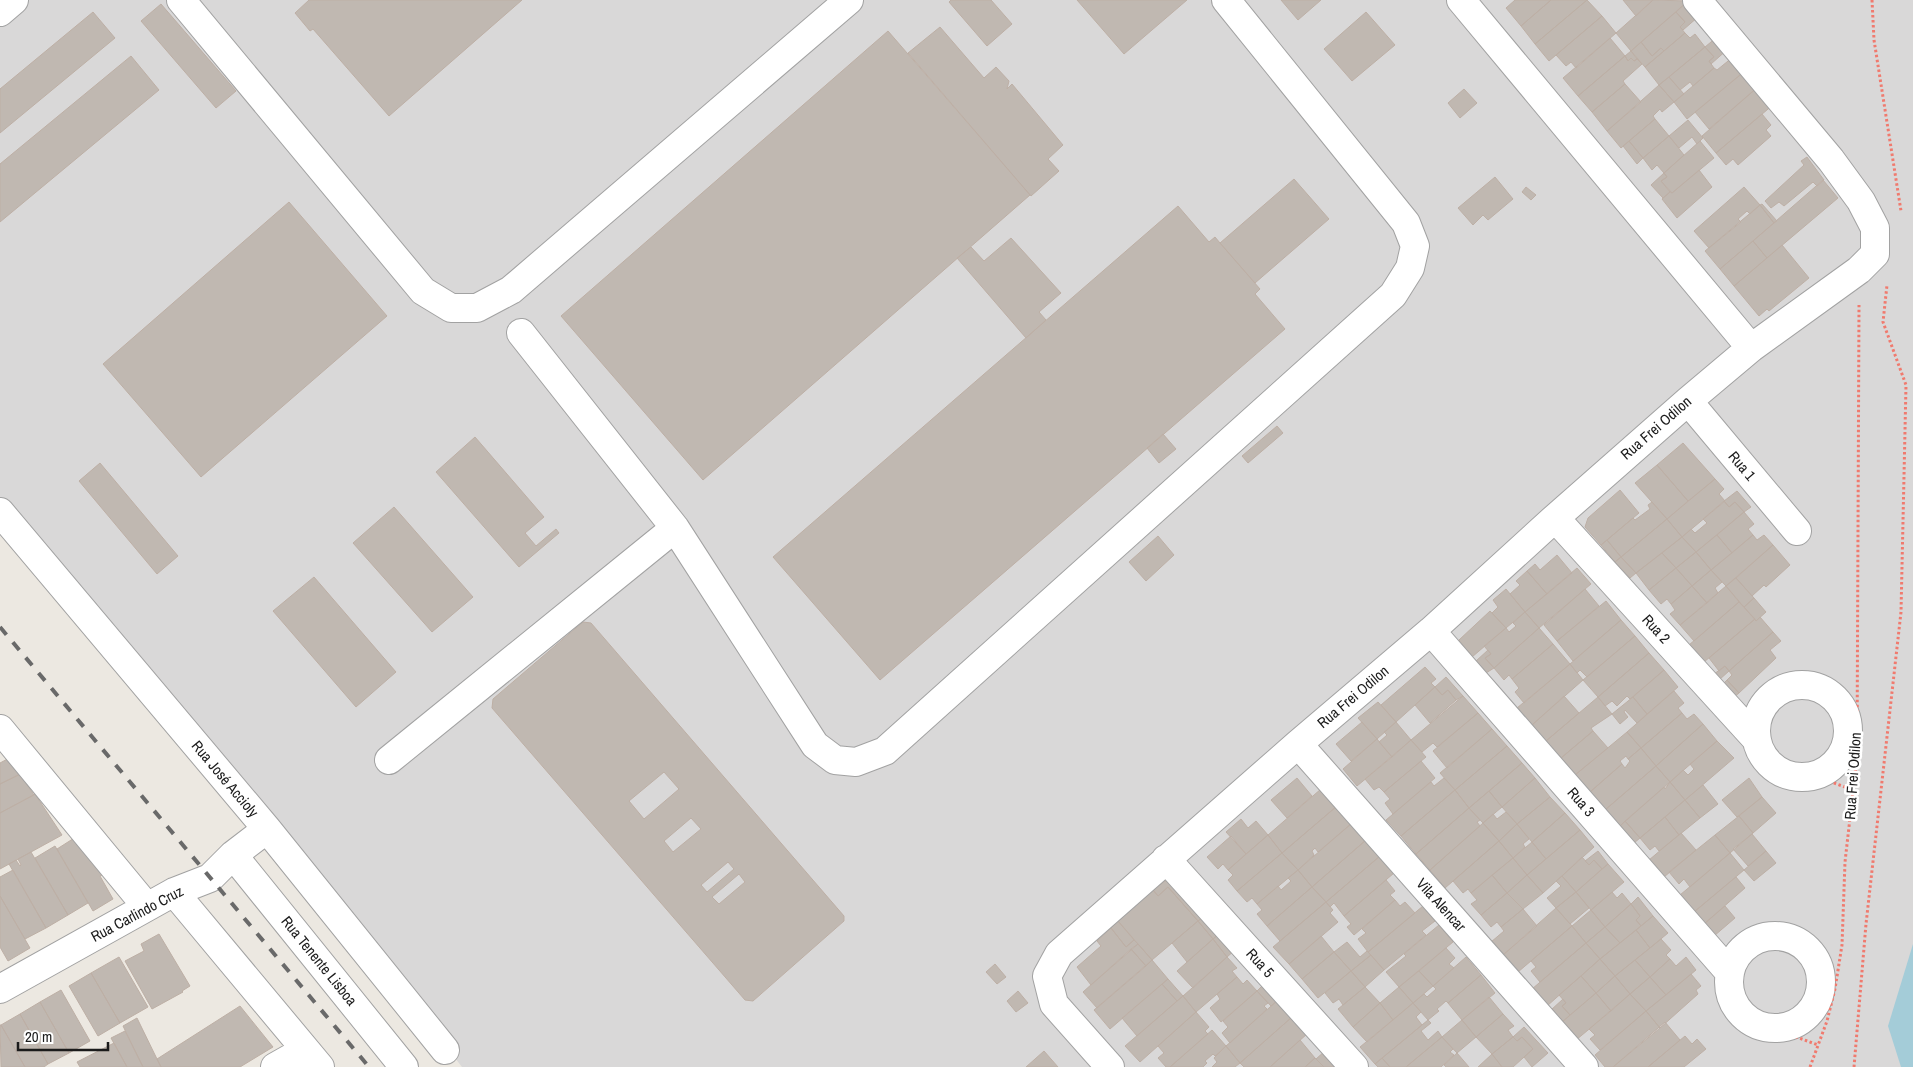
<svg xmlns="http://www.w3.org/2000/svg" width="1913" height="1067" font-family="'Archivo Narrow',sans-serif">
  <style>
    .residential { fill: #d9d8d8 }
    .water { fill: #a4ccd8 }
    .building { fill: #c0b8b1; stroke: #bdafa5; fill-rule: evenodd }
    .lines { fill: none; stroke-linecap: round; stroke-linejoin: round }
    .minor-casing { stroke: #a2a2a2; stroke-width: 30 }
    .path { stroke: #f07a6e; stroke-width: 3; stroke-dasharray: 2.5 2.5; stroke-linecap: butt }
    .minor { stroke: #fff; stroke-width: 28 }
    .rail { stroke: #696969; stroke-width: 4; stroke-dasharray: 10 10; stroke-linecap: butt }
    .labels { text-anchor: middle; stroke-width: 5; stroke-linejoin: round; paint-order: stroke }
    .street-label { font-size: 15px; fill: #1b1b1b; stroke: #fff }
  </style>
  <rect width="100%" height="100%" fill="#ece8e1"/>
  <path class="residential" d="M0,0H1913V1067H462L386,969L0,508Z"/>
  <path class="water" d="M1913,944V1067H1901L1888,1026Z"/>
  <path class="building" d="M309,0H522L389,116L313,29L310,31L295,13Z
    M951,0H991L1012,24L987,46L949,2Z
    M1077,0H1187L1124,54Z
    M1281,0H1321L1298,20Z
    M1515,0H1551L1521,26L1506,8Z
    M1551,0H1587L1535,44L1521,26Z
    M1587,0L1602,16L1549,61L1535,44Z
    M1623,0H1653L1636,16Z
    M1653,0L1688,1L1631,51L1616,33Z
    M1686,3L1698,17L1683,30L1680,27L1685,22L1676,12Z
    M161,4L236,91L216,108L141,21Z
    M93,12L115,38L0,133V89Z
    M1366,12L1395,45L1352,81L1324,49Z
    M1676,12L1685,22L1680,27L1685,33L1664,51L1661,48L1652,56L1641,42Z
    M1602,16L1616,33L1576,68L1571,62L1566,66L1556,55Z
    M940,27L984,78L996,67L1009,81L1007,89L1012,84L1063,145L1048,159L1059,171L1031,196L908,53Z
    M888,31L1030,195L703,480L561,316Z
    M1685,33L1690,38L1695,34L1705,47L1659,85L1645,67Z
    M1717,37L1728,49L1711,64L1709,61L1714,57L1705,47Z
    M1610,38L1625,56L1578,96L1563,78Z
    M1641,42L1652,56L1661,48L1664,51L1645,67L1631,51Z
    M1705,47L1714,57L1709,61L1714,68L1693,86L1690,82L1680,90L1669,77Z
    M1631,51L1637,59L1634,61L1631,58L1628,61L1625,56Z
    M131,56L159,90L0,222V164Z
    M1625,56L1628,61L1631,58L1634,61L1637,59L1642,64L1623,81L1625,84L1592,112L1578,96Z
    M1733,57L1745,71L1687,119L1674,102L1714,68L1717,70Z
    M1746,70L1759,86L1709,129L1695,112Z
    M1669,77L1684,94L1674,102L1659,85Z
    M1625,84L1641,102L1607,131L1592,112Z
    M1659,85L1674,102L1662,112L1660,109L1653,116L1655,119L1621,148L1607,131Z
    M1759,86L1774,104L1716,153L1702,136Z
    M1464,89L1477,103L1460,118L1448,103Z
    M1762,114L1771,125L1766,130L1771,136L1738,165L1733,159L1726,165L1716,153Z
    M1655,119L1669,136L1643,158L1629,141Z
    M1688,120L1703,138L1697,144L1692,137L1679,148L1669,136Z
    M1669,136L1684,155L1664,173L1657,165L1652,170L1643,158Z
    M1629,141L1643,158L1637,164L1623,146Z
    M1700,141L1714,158L1672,193L1661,181L1667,177L1664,173Z
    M1807,157L1824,180L1817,186L1813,182L1784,206L1779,202L1771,208L1765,201L1804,165L1801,161Z
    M1699,170L1712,187L1677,218L1662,199L1670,192L1672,193Z
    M1664,173L1667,177L1661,181L1670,192L1663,198L1651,185Z
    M1495,177L1513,199L1488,220L1483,215L1473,225L1458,208Z
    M1294,179L1329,219L1255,283L1220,243Z
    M1823,180L1838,198L1767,258L1753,241Z
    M1526,187L1536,195L1531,200L1522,192Z
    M1744,187L1760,205L1750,214L1747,211L1738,219L1741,222L1709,248L1694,231Z
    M289,202L387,316L201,477L103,364Z
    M1762,204L1777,221L1774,223L1760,205Z
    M1760,205L1774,223L1720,269L1705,251Z
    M1178,206L1209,242L1215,237L1220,243L1260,289L1255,294L1285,329L880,680L773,557Z
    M1011,238L1061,293L1039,312L1046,320L1026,338L957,258L971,247L984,261Z
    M1753,241L1767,258L1734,286L1720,269Z
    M1782,245L1809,278L1769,311L1767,309L1759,316L1734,286Z
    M1277,426L1283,433L1248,463L1242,456Z
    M1163,434L1176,449L1159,463L1147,448Z
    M475,437L544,517L525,533L536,546L556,529L559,533L519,567L436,472Z
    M1683,443L1715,479L1688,501L1657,465Z
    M100,463L178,556L157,574L79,481Z
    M1657,465L1688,501L1667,519L1635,483Z
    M1715,479L1724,489L1719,494L1725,501L1682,537L1667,519Z
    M1620,490L1639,513L1601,545L1585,527L1588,518Z
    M1737,491L1751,507L1744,512L1735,502L1729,507L1724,501Z
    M1724,501L1729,507L1735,502L1744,512L1696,552L1682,537L1691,529L1695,533L1707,523L1703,519Z
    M1652,502L1667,519L1621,557L1607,540L1633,518L1635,520L1650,509L1648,505Z
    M394,507L473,597L432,632L353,543Z
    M1744,512L1754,524L1748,529L1753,535L1732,553L1717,535Z
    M1667,519L1682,537L1636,573L1621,557Z
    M1717,535L1732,553L1711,570L1696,552Z
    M1753,535L1757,540L1764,535L1773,545L1726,586L1711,570Z
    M1158,536L1174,555L1146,581L1129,562Z
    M1682,537L1696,552L1676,568L1662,553Z
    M1607,540L1621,557L1615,562L1601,545Z
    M1773,545L1790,565L1766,587L1764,585L1752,596L1736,578Z
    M1696,552L1711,570L1692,586L1676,568Z
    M1662,553L1676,568L1649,590L1636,573Z
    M1557,555L1572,573L1547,594L1527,571L1535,564L1540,570Z
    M1621,557L1636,573L1630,578L1615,562Z
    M1577,568L1591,584L1539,628L1525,612Z
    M1676,568L1692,586L1671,604L1667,599L1661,604L1649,590Z
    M1711,570L1722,582L1715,588L1718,593L1707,603L1692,586Z
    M1527,571L1547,594L1525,612L1510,594L1520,585L1516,581Z
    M314,577L396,672L356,707L273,611Z
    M1736,578L1754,598L1744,607L1726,586Z
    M1692,586L1707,603L1680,625L1670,614L1675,610L1671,604Z
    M1726,586L1739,602L1694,641L1680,625Z
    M1506,589L1525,612L1506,628L1492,613L1498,607L1493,600Z
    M1585,589L1599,606L1557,641L1544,625Z
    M1754,598L1766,612L1756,621L1744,607Z
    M1606,601L1621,620L1573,661L1557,641Z
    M1739,602L1755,619L1704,662L1689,645Z
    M1490,611L1506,628L1472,657L1459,640Z
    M1525,612L1539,628L1494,668L1485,658L1491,654L1484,646L1506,628L1509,632L1516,626L1513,623Z
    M1760,617L1773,632L1729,671L1725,666L1719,671L1709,658L1755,619L1756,621Z
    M1621,620L1635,636L1587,677L1580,670L1577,673L1570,664Z
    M583,622L591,623L844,916V921L753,1001L745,1000L492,708L493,699ZM664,772L679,789L644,819L629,801ZM691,818L701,829L673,852L664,841ZM728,862L734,869L707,892L701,885ZM739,874L745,882L719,904L712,897Z
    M1539,628L1553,644L1512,679L1509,675L1504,680L1494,668Z
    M1773,632L1781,641L1770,650L1776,658L1739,693L1727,680L1732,675L1729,671Z
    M1635,636L1649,653L1598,697L1583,680Z
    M1553,644L1570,664L1524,703L1515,692L1519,688L1512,679Z
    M1488,650L1491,654L1485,658L1494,668L1486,673L1476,661Z
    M1649,653L1664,670L1630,699L1627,696L1617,706L1612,701L1605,706L1598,697Z
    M1570,664L1583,680L1532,725L1517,708Z
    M1725,666L1729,671L1719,680L1714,674Z
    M1425,667L1436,679L1431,683L1435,687L1396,722L1381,705Z
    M1664,670L1678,687L1647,714L1633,697Z
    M1446,677L1463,696L1456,700L1448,690L1442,695L1435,687Z
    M1727,680L1739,693L1734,697L1723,684Z
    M1435,687L1442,695L1448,690L1456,700L1430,723L1415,705Z
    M1674,691L1684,703L1678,708L1682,713L1641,748L1627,732Z
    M1463,696L1478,713L1437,747L1433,743L1422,752L1411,740Z
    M1564,696L1579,713L1546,741L1532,725Z
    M1598,697L1612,714L1591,728L1593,731L1561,758L1546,741Z
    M1633,697L1647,714L1637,723L1625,710L1624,712L1628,717L1620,724L1612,714Z
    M1378,702L1396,722L1377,739L1358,718Z
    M1478,713L1492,729L1447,768L1433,751Z
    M1682,713L1687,719L1694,714L1703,724L1656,766L1641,748Z
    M1362,722L1377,739L1351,761L1336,744Z
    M1396,722L1411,740L1392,757L1379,742L1387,735L1384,732Z
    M1703,724L1717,741L1670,782L1656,766Z
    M1492,729L1507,746L1455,790L1440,773Z
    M1593,731L1608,748L1575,775L1561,758Z
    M1627,732L1641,748L1628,759L1626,756L1620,761L1622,764L1590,792L1575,775Z
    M1377,739L1392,757L1357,786L1343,769Z
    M1411,740L1426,757L1384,792L1379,787L1374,790L1365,779Z
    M1717,741L1734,758L1685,800L1670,782L1683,770L1688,775L1694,769L1690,764Z
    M1507,746L1522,763L1469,808L1455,790Z
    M1641,748L1656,766L1605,810L1590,792L1622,764L1625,768L1630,761L1628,759Z
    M13,756L23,773L0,784V763Z
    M1421,761L1435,778L1393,814L1385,803L1390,799L1384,792Z
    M1522,763L1535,778L1502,807L1489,791Z
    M1656,766L1670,782L1620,826L1605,810Z
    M20,774L34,795L0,813V784Z
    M1297,778L1312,796L1287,818L1271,800Z
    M1444,778L1455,790L1401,836L1386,820L1431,782L1434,786Z
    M1535,778L1550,797L1517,824L1502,807Z
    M1749,778L1762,797L1737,817L1722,800Z
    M1670,782L1685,800L1640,838L1625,821L1664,787L1665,789Z
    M1703,785L1718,804L1700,818L1685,800Z
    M1321,789L1337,806L1282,853L1268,835Z
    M1455,790L1469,808L1416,854L1401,836Z
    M1489,791L1502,807L1483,823L1469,808Z
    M35,794L62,835L0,869V813Z
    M1550,797L1565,813L1532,842L1517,824Z
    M1762,797L1776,813L1753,833L1739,816Z
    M1685,800L1700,818L1679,835L1665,817Z
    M1337,806L1352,823L1318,852L1315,848L1312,851L1314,855L1298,870L1282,853Z
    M1469,808L1480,820L1477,822L1480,826L1430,870L1416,854Z
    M1506,812L1517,824L1499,841L1483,823L1493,814L1497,819Z
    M1565,813L1580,830L1546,859L1532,842Z
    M1739,816L1753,833L1730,853L1715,835Z
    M1665,817L1679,835L1659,851L1655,846L1650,850L1640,838Z
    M1241,819L1248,828L1256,821L1268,835L1246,854L1226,832Z
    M1625,821L1640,838L1634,843L1620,826Z
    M1352,823L1366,840L1312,887L1298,870Z
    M1483,823L1499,841L1445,888L1430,870Z
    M1517,824L1529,839L1523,844L1525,847L1513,858L1499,841Z
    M1580,830L1594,847L1543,893L1527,875Z
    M1681,833L1696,850L1664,877L1649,860Z
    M1752,834L1766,851L1748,866L1733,849Z
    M79,835L102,875L100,876L113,899L93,911L57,849Z
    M1268,835L1282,853L1237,891L1228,880L1233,875L1228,870Z
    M1715,835L1730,853L1690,887L1684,879L1679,884L1669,872Z
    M1231,836L1246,854L1228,870L1223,864L1218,869L1207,857Z
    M1366,840L1380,856L1326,902L1312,887Z
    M1499,841L1513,858L1471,893L1468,889L1463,893L1453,881Z
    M1532,842L1546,859L1527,875L1513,858Z
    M55,846L88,903L68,915L35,858Z
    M1598,851L1608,864L1602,869L1594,860L1589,865L1585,861Z
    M1766,851L1776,863L1754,881L1744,870Z
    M31,852L68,915L46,928L9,864L16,860L20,866L21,865L18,859Z
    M1282,853L1298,870L1257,904L1252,898L1247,902L1237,891Z
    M1730,853L1744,870L1694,912L1680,895Z
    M1380,856L1394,873L1344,916L1334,903L1330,907L1326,902Z
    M1582,857L1589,865L1594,860L1602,869L1576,892L1562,876Z
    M1513,858L1527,875L1507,893L1492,875Z
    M1608,864L1624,882L1591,910L1576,892Z
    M13,870L46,928L25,939L0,896V877Z
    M1298,870L1312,887L1267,926L1257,914L1262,910L1257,904L1278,886L1281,890L1291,881L1288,878Z
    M1492,875L1507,893L1481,915L1471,904L1477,900L1471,893Z
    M1527,875L1543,893L1523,909L1507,893Z
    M1562,876L1576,892L1556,908L1547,898L1561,886L1556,881Z
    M1736,877L1745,888L1704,924L1694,912Z
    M1386,880L1395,891L1390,895L1395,900L1354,935L1347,927L1351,924L1344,916Z
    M1165,881H1169L1203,917L1198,921L1168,887L1158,896L1153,890Z
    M1168,887L1198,921L1152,960L1118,921L1153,890L1158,896Z
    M1312,887L1326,902L1280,941L1267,926Z
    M1576,892L1589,908L1570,924L1556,908Z
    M1612,892L1617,898L1622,893L1631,904L1605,927L1591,910Z
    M1507,893L1523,909L1501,927L1497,922L1491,927L1481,915Z
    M0,896L30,948L8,961L0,947Z
    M1638,897L1653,916L1641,926L1636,920L1640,916L1631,904Z
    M1395,900L1400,906L1405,902L1415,913L1368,952L1358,939L1366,933L1362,929Z
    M1326,902L1333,910L1330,913L1338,922L1289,964L1273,947Z
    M1631,904L1640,916L1636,920L1641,926L1620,943L1605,927Z
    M1423,906L1435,921L1422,931L1426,935L1384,970L1368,952Z
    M1725,906L1735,918L1714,936L1704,924Z
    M1556,908L1572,926L1518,972L1503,955Z
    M1523,909L1537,926L1503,955L1491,942L1504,931L1501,927Z
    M1591,910L1605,927L1586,943L1572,926Z
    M1205,915L1220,933L1213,939L1198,921Z
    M1653,916L1668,933L1650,948L1636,930Z
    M1118,921L1134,940L1126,947L1111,928Z
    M1198,921L1213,939L1187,962L1172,943Z
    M1439,925L1453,942L1399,987L1386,972L1406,956L1404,954Z
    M1572,926L1586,943L1540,982L1531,971L1536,967L1531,961Z
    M1605,927L1620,943L1600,959L1586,943Z
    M1111,928L1126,947L1134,940L1138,944L1091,985L1077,967L1101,946L1097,941Z
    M1636,930L1650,948L1615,976L1600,959Z
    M1220,933L1235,950L1227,957L1213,939Z
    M159,934L190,986L182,991L183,992L152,1009L125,961L144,951L141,944Z
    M1321,936L1334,952L1302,979L1289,964Z
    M1213,939L1227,957L1193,988L1177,971Z
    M1661,939L1671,950L1666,955L1670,959L1650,977L1635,960Z
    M1347,942L1360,957L1367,951L1371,955L1351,971L1334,952Z
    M1586,943L1600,959L1547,1006L1532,989Z
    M1138,944L1152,960L1146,966L1131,949Z
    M1446,948L1455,958L1449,964L1454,968L1433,986L1419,971Z
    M1131,949L1146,966L1097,1008L1083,992Z
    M1334,952L1351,971L1318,998L1302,979Z
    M1371,955L1384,970L1365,987L1351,971Z
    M119,957L148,1007L120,1023L91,973Z
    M1227,957L1237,968L1232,971L1237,977L1196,1012L1183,996Z
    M1466,957L1481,975L1448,1003L1446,1001L1437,1009L1439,1011L1428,1020L1413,1003L1424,994L1427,997L1436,989L1433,986Z
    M1686,957L1696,970L1666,995L1650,977L1670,959L1676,966Z
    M1600,959L1615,976L1596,993L1581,976Z
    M1152,960L1168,979L1110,1029L1094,1010Z
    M1635,960L1650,977L1630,994L1615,976Z
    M995,964L1006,977L997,984L986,972Z
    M1351,971L1365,987L1343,1005L1339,999L1333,1003L1325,993Z
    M1419,971L1433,986L1413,1003L1399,987Z
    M91,973L120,1023L98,1036L69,986Z
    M1691,974L1701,986L1696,990L1698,994L1660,1028L1646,1011Z
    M1481,975L1495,993L1462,1020L1448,1003Z
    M1581,976L1596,993L1570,1015L1562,1006L1566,1003L1559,995Z
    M1615,976L1630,994L1611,1011L1596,993Z
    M1237,977L1243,984L1247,980L1257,991L1221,1022L1210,1008L1220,999L1217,994Z
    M1650,977L1666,995L1646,1011L1630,994Z
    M1168,979L1183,996L1177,1001L1162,984Z
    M1162,984L1177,1001L1137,1036L1122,1018Z
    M1264,984L1278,1000L1271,1006L1257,991Z
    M1365,987L1380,1003L1353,1027L1338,1009Z
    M1399,987L1413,1003L1393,1020L1380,1003Z
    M61,990L90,1041L69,1053L40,1002Z
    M1018,991L1028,1003L1016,1012L1007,1001Z
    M1257,991L1268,1003L1264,1006L1267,1009L1230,1043L1222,1033L1228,1027L1223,1021Z
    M1596,993L1611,1011L1576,1040L1561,1023Z
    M1630,994L1646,1011L1600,1050L1590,1039L1595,1035L1589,1029Z
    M1183,996L1196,1012L1140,1062L1125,1046Z
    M1489,997L1503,1014L1476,1037L1462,1020Z
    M1563,999L1566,1003L1562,1006L1570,1015L1561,1023L1551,1010Z
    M1278,1000L1292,1017L1240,1063L1226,1046Z
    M40,1002L69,1053L48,1064L20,1014Z
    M1380,1003L1393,1020L1367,1042L1353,1027Z
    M1413,1003L1421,1012L1416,1017L1422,1025L1375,1064L1360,1047Z
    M240,1006L273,1047L240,1067H161L157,1059Z
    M1646,1011L1660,1028L1613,1067H1605L1595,1055Z
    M1196,1012L1209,1027L1205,1031L1208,1034L1170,1067H1166L1158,1058L1164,1053L1158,1046Z
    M20,1014L48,1064L44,1067H25L1,1025Z
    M1503,1014L1514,1026L1508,1030L1513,1037L1492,1054L1476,1037Z
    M1292,1017L1307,1034L1270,1067H1244L1240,1063Z
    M137,1018L157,1059L161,1067H143L123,1026Z
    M1428,1020L1431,1023L1421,1031L1428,1040L1438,1031L1442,1037L1406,1067H1390L1382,1058Z
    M1462,1020L1476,1037L1457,1053L1442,1037Z
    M1665,1022L1680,1040L1648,1067H1613Z
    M0,1025H1L25,1067H1Z
    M1524,1027L1548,1053L1532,1067L1524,1057L1533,1049L1522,1037L1517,1041L1513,1037Z
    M1212,1030L1226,1046L1215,1056L1213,1054L1205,1061L1207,1063L1203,1067H1170Z
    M125,1031L143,1067H127L111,1038Z
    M1685,1036L1692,1044L1697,1039L1706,1049L1684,1067H1648Z
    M1442,1037L1453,1049L1450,1052L1454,1055L1441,1067H1406Z
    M1513,1037L1517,1041L1522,1037L1533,1049L1513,1067H1502L1492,1054Z
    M1300,1040L1315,1058L1305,1067H1270Z
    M114,1043L127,1067H80L77,1062Z
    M1226,1046L1240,1063L1235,1067H1212L1217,1062L1214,1058Z
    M1044,1051L1058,1067H1026Z
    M1325,1051L1336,1067H1324L1316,1059Z
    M1457,1053L1469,1067H1446L1444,1065Z
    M1492,1054L1502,1067H1478Z
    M1315,1058L1324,1067H1305Z
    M1382,1058L1390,1067H1378L1375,1064Z"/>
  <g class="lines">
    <g class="minor-casing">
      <path id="minor" d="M181,0L423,291L451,308H477L511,290L849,0
        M1461,0L1751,348
        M0,12L14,0
        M521,333L675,528L815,745L835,760L856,762L885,751L1393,295L1410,268L1415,246L1406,223L1226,0
        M1688,401L1797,531
        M0,512L267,829L445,1050
        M1555,518L1757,740
        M1431,631L1730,973
        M1756 731a46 46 0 1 1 92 0a46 46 0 1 1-92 0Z
        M0,729L147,907
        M1298,744L1584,1067
        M389,760L675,528
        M233,855L404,1067
        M1166,859L1354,1067
        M174,892L320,1067
        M1729 982a46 46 0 1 1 92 0a46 46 0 1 1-92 0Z
        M0,989L174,892L210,878L233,855L267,829
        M275,1067L305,1050
        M1110,1067L1054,1004L1047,976L1059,954L1298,744L1431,631L1555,518L1688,401L1751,348L1859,270L1875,254V228L1861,201L1831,160L1697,0"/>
    </g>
    <path class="path" d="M1872,0L1874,40L1901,211
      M1815,776L1853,790
      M1772,1028L1818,1045
      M1810,1067L1827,1021L1835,989L1842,945L1845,862L1857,756L1859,305
      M1854,1067L1866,924L1901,612L1906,385L1883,322L1887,285"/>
    <use href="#minor" class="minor"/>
    <path class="rail" d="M0,627L369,1067"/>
  </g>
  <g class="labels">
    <g class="street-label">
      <text transform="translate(1656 428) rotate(-41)" y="5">Rua Frei Odilon</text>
      <text transform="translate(1742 466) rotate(50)" y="5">Rua 1</text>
      <text transform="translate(1656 629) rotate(48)" y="5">Rua 2</text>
      <text transform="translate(1353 697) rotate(-40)" y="5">Rua Frei Odilon</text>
      <text transform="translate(1853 776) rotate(-86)" y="5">Rua Frei Odilon</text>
      <text transform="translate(225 779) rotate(50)" y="5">Rua José Accioly</text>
      <text transform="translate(1581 802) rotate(49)" y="5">Rua 3</text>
      <text transform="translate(1441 905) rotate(48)" y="5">Vila Alencar</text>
      <text transform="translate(137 914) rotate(-28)" y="5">Rua Carlindo Cruz</text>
      <text transform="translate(319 961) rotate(51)" y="5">Rua Tenente Lisboa</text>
      <text transform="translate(1260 963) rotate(48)" y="5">Rua 5</text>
    </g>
  </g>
  <path d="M18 1042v8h90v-8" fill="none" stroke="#1b1b1b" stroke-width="2.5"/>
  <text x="25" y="1042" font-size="15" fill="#1b1b1b" stroke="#ffffff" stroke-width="4" paint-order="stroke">20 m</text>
</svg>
